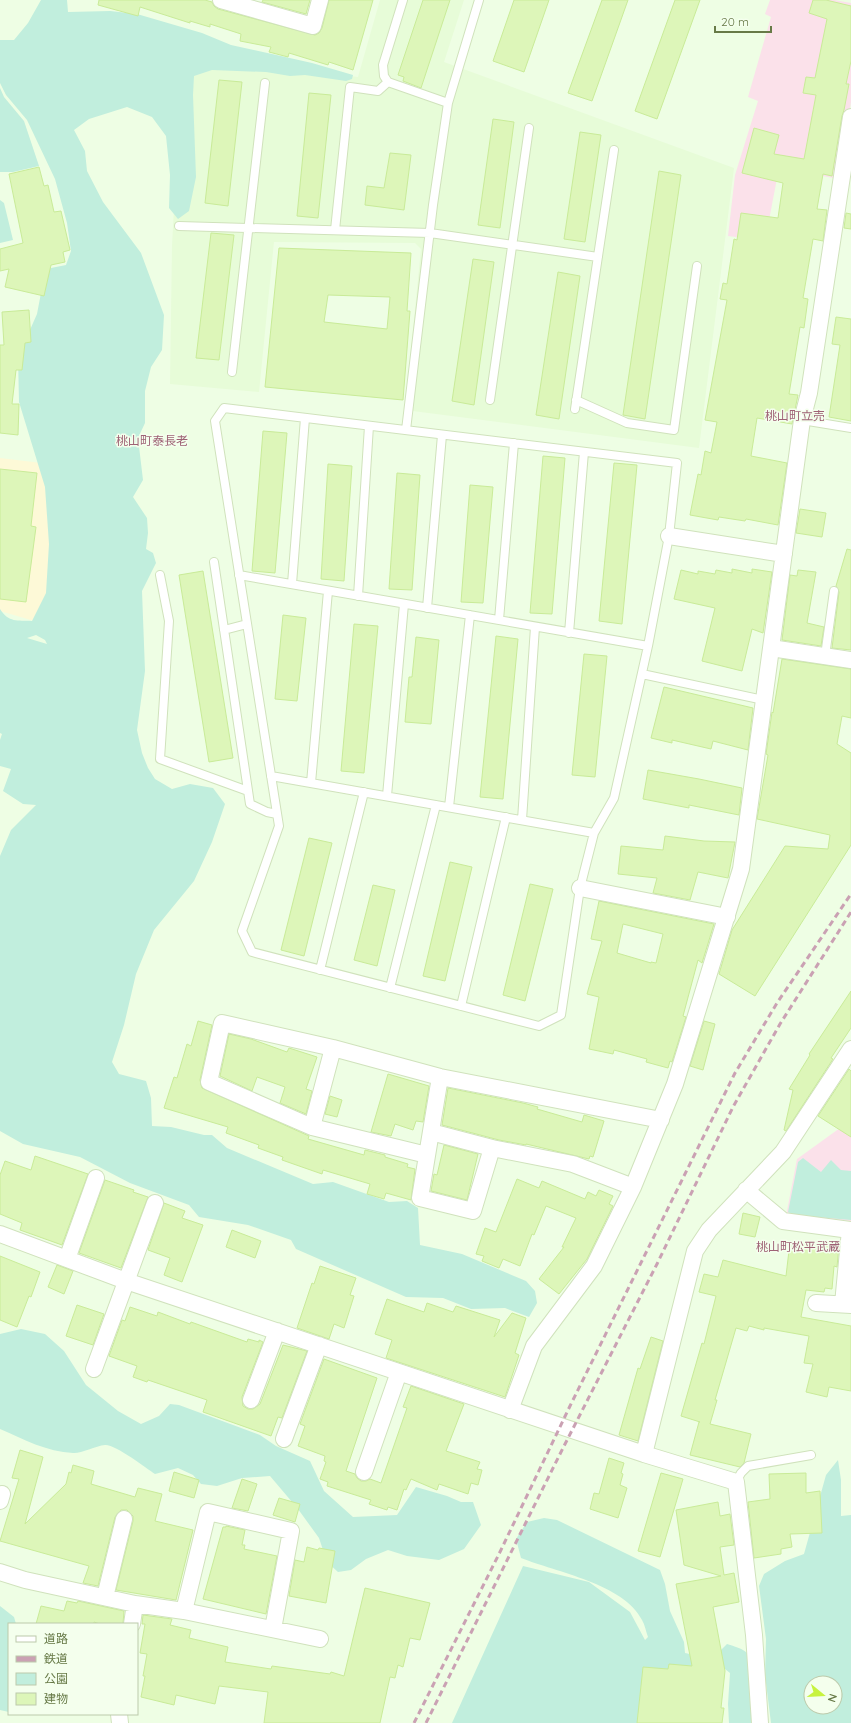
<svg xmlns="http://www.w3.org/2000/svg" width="851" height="1723" font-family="Quicksand,'Noto Sans JP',sans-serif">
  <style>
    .residential { fill: #e7fcd8 }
    .education { fill: #fbe1ea }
    .medical { fill: #fdf9d7 }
    .green { fill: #c1eedd; fill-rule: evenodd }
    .building { fill: #ddf6b9; stroke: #c9eb98; fill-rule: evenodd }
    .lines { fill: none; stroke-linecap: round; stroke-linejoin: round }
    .lane-casing { stroke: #d0e2bc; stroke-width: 10 }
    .street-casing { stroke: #d0e2bc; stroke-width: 18 }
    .lane { stroke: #fff; stroke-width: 8 }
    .street { stroke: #fff; stroke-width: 16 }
    .rail { stroke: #caa1b3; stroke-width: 3; stroke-dasharray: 6 4; stroke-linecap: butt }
    .labels { text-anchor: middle; stroke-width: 3; stroke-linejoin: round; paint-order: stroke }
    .neighbourhood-label { font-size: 12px; fill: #9e6275; stroke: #f4ffed }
  </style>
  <rect width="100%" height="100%" fill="#eefee4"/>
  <path class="residential" d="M380,0H464L444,62L734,168L699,448L405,410L421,249L415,243L274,242L259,392L170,384L172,246L182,56L358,77Z"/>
  <path class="education" d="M770,0H834L851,3V102L839,179L779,168L765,241L728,236L735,175L758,101L748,97L771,17L765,14Z
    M851,1120V1221L786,1216L797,1159Z"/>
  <path class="medical" d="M0,458L58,465V614L41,623L0,611Z"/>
  <path class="green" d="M41,0H67L68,12L110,11L137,14L202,33L231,45L312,63L353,75L352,79L346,81L305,75L290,76L266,72L212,70L194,76L193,95L196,177L189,211L178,219L169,208L170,175L166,136L152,117L127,107L89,119L74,130L85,151L87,171L103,202L141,253L164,315L162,350L151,367L145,391V423L138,438L143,480L133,497L147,518L148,533L146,549L153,553L156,563L142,591L145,671L137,730L142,753L148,768L155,779L172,789L190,784L213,788L225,804L212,842L194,881L154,930L136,974L124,1025L112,1062L119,1074L146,1081L151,1098L152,1126L171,1127L204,1135H212L227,1148L313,1184L333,1182L389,1202L407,1201L418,1208L420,1245L462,1254L526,1281L535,1291L537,1303L529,1317L505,1308L471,1309L443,1298L406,1297L296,1249L291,1240L248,1225L199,1217L189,1205L130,1183L80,1157L23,1144L0,1131V856L11,830L36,805L23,804L3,791L11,769L0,766V740L2,734L0,733V609C9,623 17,620 32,621L46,593L49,544L45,487L19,402L18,357L37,314L41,293V270L66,265L71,251L67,223L55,179L27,120L6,95L0,83V40H14L28,23ZM36,635L45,640L47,644L27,638Z
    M0,88L4,97L24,121L39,166L13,172H0Z
    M0,200L4,203L13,240L0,243Z
    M803,1158L821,1172L831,1160L841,1170L851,1171V1220L793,1215L788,1212L798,1162Z
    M21,1329L45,1334L64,1351L86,1385L118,1411L141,1424L159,1416L170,1404L179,1405L260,1435L276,1446L310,1461L324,1491L353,1517L397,1515L416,1487L447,1496L461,1502H473L481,1525L464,1549L439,1560L407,1556L388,1550L366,1559L351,1570L338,1572L327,1562L319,1538L298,1509L270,1476L242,1478L217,1486L201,1484L193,1475L178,1468L155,1474C146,1468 115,1444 105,1445C95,1446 80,1454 73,1453C47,1452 23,1439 0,1429V1334Z
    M838,1460L841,1480V1516L851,1515V1723H771L765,1675L766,1639L759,1586L764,1574L785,1561L804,1554L826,1475ZM811,1683H835V1707H811Z
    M544,1518L557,1520L660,1570L665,1584L670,1611L684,1642L685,1653L699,1656L717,1654L727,1644C733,1646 742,1648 747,1653C757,1665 756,1707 757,1723H729L728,1704L730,1673L720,1665L637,1723H452L523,1566L589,1582L630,1612L645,1640L648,1637C646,1632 645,1625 642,1620C624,1584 556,1572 521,1558L516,1539L527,1522Z
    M0,1606L14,1617L16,1624H9V1712L0,1710Z"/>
  <path class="building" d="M99,0H205L212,2L214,6L218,9L315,35L319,33L322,28L329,0H373L353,70L329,62L328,65L289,53L288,57L269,52L271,47L240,41L241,34L210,24V27L190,21V23L140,7L138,16L98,5Z
    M263,0H310L306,14L262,2Z
    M423,0H450L421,88L403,81L404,77L398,75Z
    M514,0H549L524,72L493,61Z
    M602,0H628L592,101L568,93Z
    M675,0H700L657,119L635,111Z
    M813,0H826L851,6V61L846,84H849L844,110L842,116L832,176L823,174L817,209L827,210L823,241L813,239L803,298L808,299L804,328L800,327L789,394L798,395L792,424L757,418L751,456L787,463L778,525L746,519L745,521L719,517L718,520L690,515L698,474L701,475L705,451L711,453L717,422L705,420L727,300L720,299L723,283L727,284L734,239L737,240L741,213L778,218L783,183L742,173L754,128L779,135L774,154L804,159L816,95L803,93L806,77L815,78L827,19L809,13Z
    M219,80L242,82L228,206L205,203Z
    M309,93L331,95L318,218L297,216Z
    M493,119L514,122L500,228L478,225Z
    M580,132L601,135L585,242L564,239Z
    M390,153L411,155L404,210L365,205L367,186L384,188Z
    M39,167L44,186L48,185L54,212L61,211L70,250L63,252L65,262L51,265L44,296L5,287L9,269L0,271V249L23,243L9,174Z
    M659,171L681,175L645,419L623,415Z
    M846,213L851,214V229L844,228Z
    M211,233L234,235L219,360L196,358Z
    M279,248L411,253L407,311H410L403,400L265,387ZM328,295L390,297L387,329L324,322Z
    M473,259L494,262L474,405L452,401Z
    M558,272L580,276L559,419L536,415Z
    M29,310L31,342L25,343L22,370H16L12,404H19L18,435L0,433V345H4L2,312Z
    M836,317L851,319V421L829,417L840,345L832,344Z
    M263,431L287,433L275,573L252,571Z
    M543,456L565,458L552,614L530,613Z
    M614,463L637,465L622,624L599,621Z
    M328,464L352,466L344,581L321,579Z
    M0,469L37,473L31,526L36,527L26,602L0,599Z
    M397,473L420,475L412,590L389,589Z
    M470,485L493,487L483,603L461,602Z
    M800,509L826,513L822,537L796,533Z
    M847,549L851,550V650L832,648L839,592L836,586Z
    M732,569L752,573V569L772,572L763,633L752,629L742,671L702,661L715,608L674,599L681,570L698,574V571L715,574L716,570L732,573Z
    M798,570L816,572L807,623L824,627L821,646L782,640L790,575L797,576Z
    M203,571L233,758L209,762L179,575Z
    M283,615L306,618L297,701L275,699Z
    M354,624L378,626L364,773L341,771Z
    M496,636L518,639L503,799L480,797Z
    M416,637L439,640L431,724L405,722L409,677H412Z
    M584,654L607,656L595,777L572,775Z
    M782,659L851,669V718L842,716L837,744L851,753V845L755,996L719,974L732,930L785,846L828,849L830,835L757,819L768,755L766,754L772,712L773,713Z
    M664,687L753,708L748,750L713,741L711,749L672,740V743L651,738Z
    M648,770L699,779L742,788L739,815L689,805V808L643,799Z
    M665,836L704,841L735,842L728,878L698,872L690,900L653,893L657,878L618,874L621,846L663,850Z
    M309,838L332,843L304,956L281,950Z
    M450,862L472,867L445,981L423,976Z
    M530,884L553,889L525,1001L503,995Z
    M373,885L395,890L377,966L354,960Z
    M599,901L714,924L702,963L698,960L683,1016L686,1017L672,1062L670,1061L668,1068L646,1062L647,1059L614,1050L613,1054L589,1049L599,997L587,994L602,941L591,939ZM623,924L663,934L656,963L651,962V963L617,953Z
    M851,991V1028L831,1058L833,1059L786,1131L784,1130L793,1090L789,1089L810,1055L809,1054Z
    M198,1021L212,1025L200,1080L202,1088L309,1136L308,1139L364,1155L365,1150L385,1155V1157L408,1164L407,1167L415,1169L411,1200L386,1193L384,1199L367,1194L370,1184L323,1170L322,1174L282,1160L283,1157L258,1148L259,1145L226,1133L228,1127L164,1108L174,1077L177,1078L187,1044L191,1046Z
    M704,1021L715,1024L703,1070L690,1066Z
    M229,1034L251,1039L287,1052L289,1048L317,1057L306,1089L312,1091L306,1114L280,1103L285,1087L257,1077L252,1091L220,1076Z
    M849,1069L851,1071V1137L818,1116Z
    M388,1074L429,1086L423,1122L416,1121L413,1130L395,1124L391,1136L371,1132Z
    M448,1088L523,1103L538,1107L537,1109L582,1122L584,1115L604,1121L593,1157L590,1156L589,1159L526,1144V1145L499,1140L442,1125Z
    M330,1096L342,1100L337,1117L325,1114Z
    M444,1145L478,1154L467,1200L431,1191L434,1174L437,1175Z
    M35,1156L88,1174L62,1245L20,1230L22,1223L0,1214V1175L5,1161L31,1170Z
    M517,1179L539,1188L542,1181L585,1199L588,1192L596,1196L599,1190L613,1196L609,1204L613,1206L587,1259L559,1294L539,1279L564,1247H562L576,1218L546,1206L534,1235L532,1234L520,1266L503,1259L499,1268L482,1261L484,1256L476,1254L485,1228L496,1232Z
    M105,1180L134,1190L133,1192L148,1197L121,1268L79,1253Z
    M164,1203L185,1211L182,1218L203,1225L182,1282L164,1275L170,1258L148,1250Z
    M743,1213L760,1217L755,1237L739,1234Z
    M232,1230L261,1241L255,1258L226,1247Z
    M790,1242L820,1247L821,1242L839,1245L837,1267L834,1266L832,1289L825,1288L824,1292L806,1290L801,1317L851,1326V1391L829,1387L827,1397L806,1392L813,1364L804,1363L809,1336L764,1328V1330L749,1326L747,1331L736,1328L715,1400H717L710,1424L751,1434L744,1463L740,1467L690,1455L699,1422H700L681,1416L702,1343L704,1344L716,1296L699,1292L704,1274L718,1277L723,1260L786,1276Z
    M0,1256L40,1272L31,1297L29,1296L17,1327L0,1320Z
    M57,1265L73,1271L64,1294L48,1287Z
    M320,1266L356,1278L350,1295L354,1296L344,1328L334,1324L329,1339L297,1328L312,1283L314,1284Z
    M387,1299L424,1312L427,1303L453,1312L456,1306L500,1320L494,1337L512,1313L526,1318L515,1353L519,1355L505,1397L386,1358L392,1340L375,1334Z
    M77,1305L104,1314L93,1345L66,1336Z
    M130,1307L157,1316L158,1312L190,1324L191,1322L247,1342L248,1339L259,1342V1340L263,1342L242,1397L243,1406L248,1409H253L260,1404L283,1345L307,1351L282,1418L278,1417L271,1436L203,1412L207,1400L148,1380L147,1382L133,1377L137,1366L109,1356L122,1320L125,1321Z
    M651,1337L663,1341L638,1441L619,1435L638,1368L640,1369Z
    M324,1359L377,1378L346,1471L355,1474L357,1478L361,1481H366L370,1479L381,1483L407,1408L403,1407L411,1386L464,1404L446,1451L480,1462L477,1469L482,1470L478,1485L471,1483L468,1494L439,1484L437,1490L411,1479L406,1490L404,1489L397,1510L388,1507L387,1510L369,1504L371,1500L327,1486L328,1482L320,1479L326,1462L324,1461L325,1456L298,1446L305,1426L300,1424Z
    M20,1450L43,1457L25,1524L66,1484L69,1472L71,1473L73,1465L94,1471L91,1484L135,1497L138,1488L162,1494L155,1521L193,1530L176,1600L116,1590L133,1521V1516L127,1510H121L115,1517L98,1586L83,1583L89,1566L0,1541L19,1479L12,1478Z
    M609,1458L624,1463L621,1473L623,1474L620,1485L627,1488L618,1518L590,1509L594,1493L599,1494Z
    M174,1472L199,1480L194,1498L169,1491Z
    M661,1473L683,1479L660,1557L638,1551Z
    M806,1473V1493L820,1491L822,1533L790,1534L792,1547L781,1549V1554L754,1558L748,1502L770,1499L769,1474Z
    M242,1479L257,1484L248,1511L232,1508Z
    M279,1498L300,1504L295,1522L273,1515Z
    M718,1502L720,1516L730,1514L734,1545L720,1547L724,1575L734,1573L739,1602L713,1607L725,1671L721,1708H724L722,1723H637L643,1667L668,1669L669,1664L692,1666L676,1584L721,1576L684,1565L676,1510Z
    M226,1526L245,1530L242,1545H245L244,1549L277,1556L266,1614L203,1599L223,1527H226Z
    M307,1547L318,1550L319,1548L335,1551L326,1603L289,1596L295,1560L304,1562Z
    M365,1588L430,1603L420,1640L410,1638L403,1667L398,1665L395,1678L390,1677L380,1723H264L268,1692L219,1686L215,1704L176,1695L174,1705L141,1697L145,1676H143L147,1654L140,1653L145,1624H142L143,1615L172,1619L170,1625L191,1630L189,1638L228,1647L225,1662L271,1669L272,1666L330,1674L331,1672L344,1676Z
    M67,1601L77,1603L78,1601L124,1611L123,1624H100L94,1622V1624H36L41,1606L64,1611Z"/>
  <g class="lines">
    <g class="lane-casing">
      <path id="lane" d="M403,0L383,65L384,76L388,82L448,103
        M179,226L430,233L598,257
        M335,230L350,87L378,91L388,82
        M232,372L265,83
        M490,400L529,128
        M576,400L627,423L674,430L697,266
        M224,408L677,463L669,536L648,646L614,798L594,833L580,888L561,1015L539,1026L252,952L242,931L279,826L215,421Z
        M575,409L614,150
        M802,420L851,428
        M406,430L433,205L448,103L479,0
        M214,562L250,804L267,812L277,814
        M160,575L169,621L160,759L248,791
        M239,575L648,646
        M292,584L305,418
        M358,596L369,426
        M427,608L442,435
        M499,620L514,443
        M224,630L247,624
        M569,633L584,452
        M825,656L834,591
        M642,674L764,700
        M271,776L594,833
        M311,783L328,591
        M387,796L404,604
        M449,807L470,615
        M522,820L535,627
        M320,970L364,792
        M390,988L436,805
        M461,1006L506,817
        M736,1482L741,1473L748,1466L811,1455"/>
    </g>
    <g class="street-casing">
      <path id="street" d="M221,0L313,26L320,0
        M669,536L784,554
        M771,648L851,660
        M580,888L727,917
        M440,1077L420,1198L473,1211L492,1148
        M312,1127L333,1048
        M431,1132L492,1148L573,1164L633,1187
        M427,1155L312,1127L209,1082L222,1023L333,1048L440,1077L661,1120
        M746,1190L783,1221L850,1230L843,1304
        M0,1234L126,1281L644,1454L736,1482L754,1635L760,1723
        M67,1259L96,1178
        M816,1303L851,1305
        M94,1369L155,1203
        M251,1400L277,1331
        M510,1410L534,1346L594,1266L633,1187L675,1084L741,869L802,420L809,393L851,117
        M284,1439L319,1345
        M644,1454L695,1251L709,1230L783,1152L851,1049
        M364,1472L399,1372
        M0,1501L2,1494
        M0,1572L25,1580L135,1604L184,1611L320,1639
        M105,1597L124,1519
        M184,1611L208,1512L291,1531L273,1629
        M132,1624L135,1604
        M119,1714L120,1723"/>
    </g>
    <use href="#lane" class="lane"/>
    <use href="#street" class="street"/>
    <path class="rail" d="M414,1723L499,1554L570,1406L735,1073L777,1003L851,894
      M426,1723L563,1448L657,1264L733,1107L780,1024L851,912"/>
  </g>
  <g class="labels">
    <g class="neighbourhood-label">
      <text x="795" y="420">桃山町立売</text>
      <text x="152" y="445">桃山町泰長老</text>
      <text x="798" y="1251">桃山町松平武蔵</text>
    </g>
  </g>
  <rect x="8" y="1623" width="130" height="92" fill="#f4ffed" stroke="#bccaab"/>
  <rect x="16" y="1636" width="20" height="6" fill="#ffffff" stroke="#bccaab"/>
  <text x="44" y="1643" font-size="12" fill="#677a47">道路</text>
  <rect x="16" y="1656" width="20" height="6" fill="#caa1b3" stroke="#bccaab"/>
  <text x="44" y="1663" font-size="12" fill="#677a47">鉄道</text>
  <rect x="16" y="1673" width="20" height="12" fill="#c1eedd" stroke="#bccaab"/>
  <text x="44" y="1683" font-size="12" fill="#677a47">公園</text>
  <rect x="16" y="1693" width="20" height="12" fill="#ddf6b9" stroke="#bccaab"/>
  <text x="44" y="1703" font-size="12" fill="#677a47">建物</text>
  <g transform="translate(823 1695) rotate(108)"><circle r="19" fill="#f4ffed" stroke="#bccaab"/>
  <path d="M0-3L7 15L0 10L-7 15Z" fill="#c7f33e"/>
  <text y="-6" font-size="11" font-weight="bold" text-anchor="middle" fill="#677a47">N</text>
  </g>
  <path d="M715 26v6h56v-6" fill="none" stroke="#677a47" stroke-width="2"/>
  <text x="721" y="26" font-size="12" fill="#677a47" stroke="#f4ffed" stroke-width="3" paint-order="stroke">20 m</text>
</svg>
